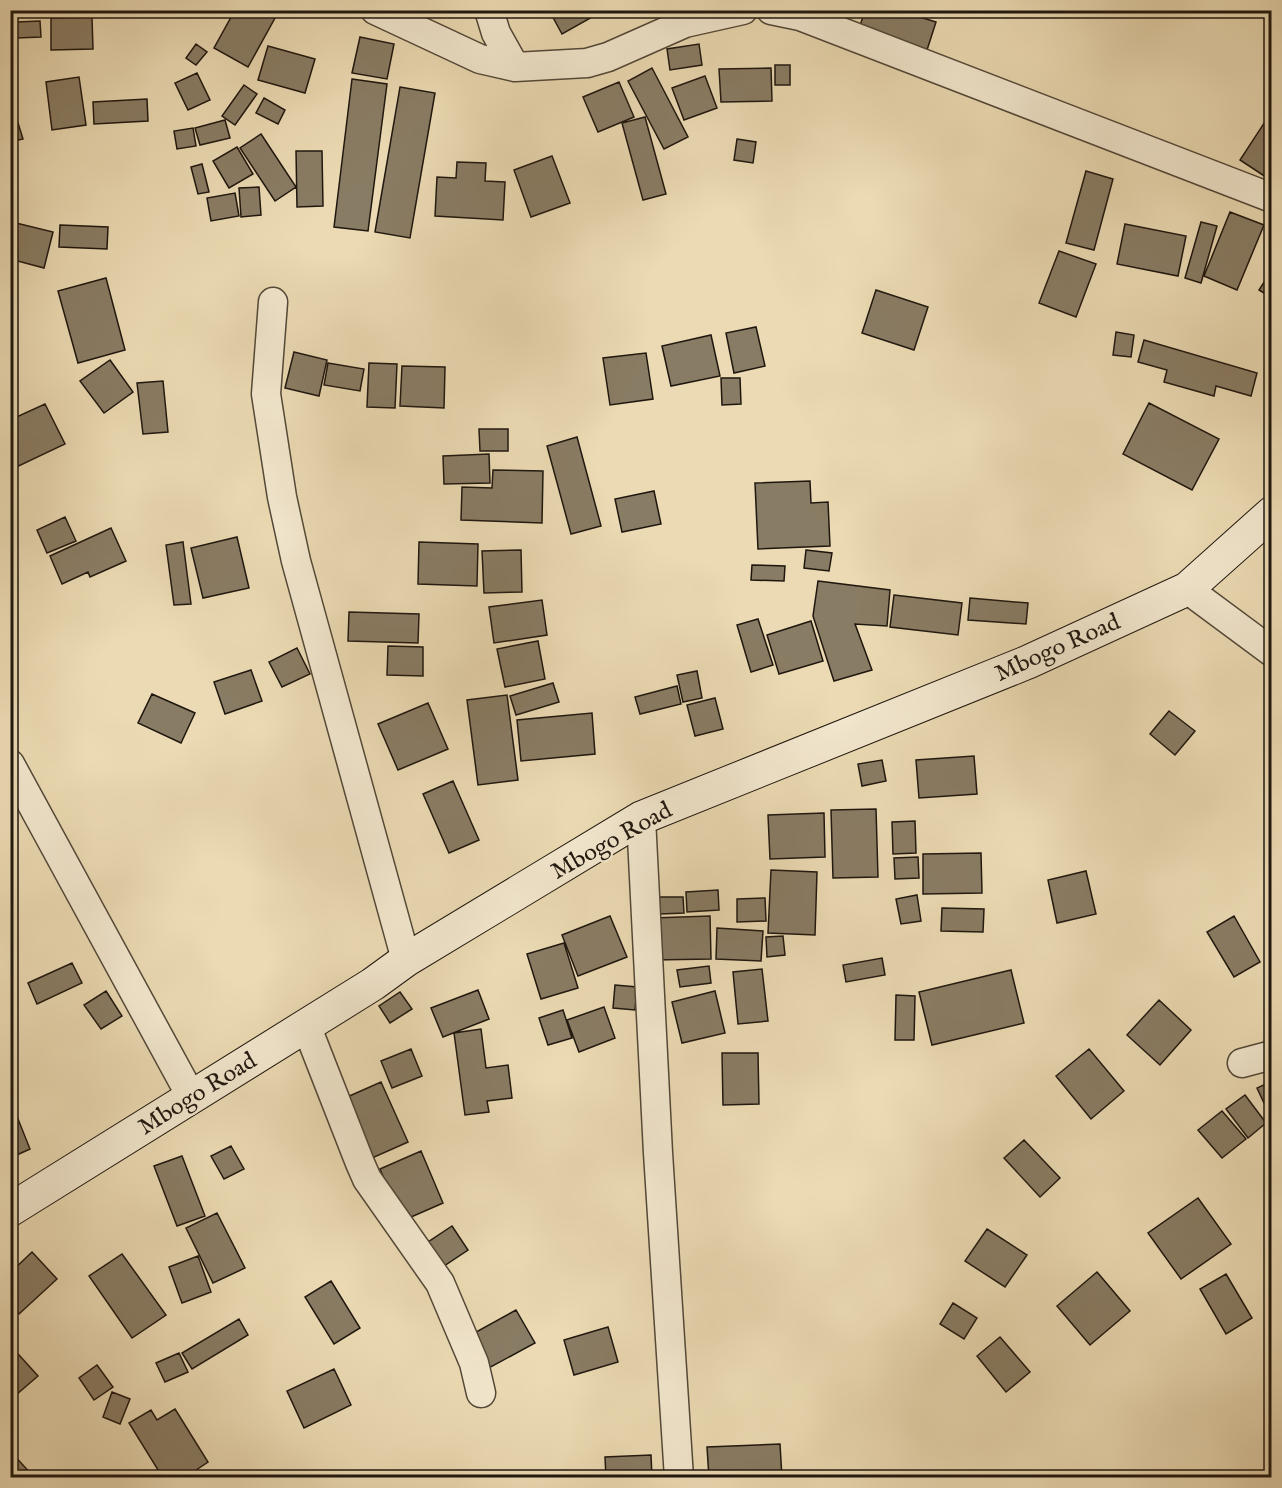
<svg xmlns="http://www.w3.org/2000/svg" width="1282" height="1488" font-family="'IM FELL English',serif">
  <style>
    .building { fill: #897c64; stroke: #1f170f; stroke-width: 1.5 }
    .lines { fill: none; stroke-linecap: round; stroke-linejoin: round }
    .street-casing { stroke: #524838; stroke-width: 31 }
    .secondary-casing { stroke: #1f170f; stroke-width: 35 }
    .street { stroke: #f2e7ce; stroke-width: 28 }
    .secondary { stroke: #f2e7ce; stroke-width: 33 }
    .labels { text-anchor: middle; stroke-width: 4.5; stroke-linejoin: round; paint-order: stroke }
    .street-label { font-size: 24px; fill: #1f170f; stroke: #f2e7ce }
  </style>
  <rect width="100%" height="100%" fill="#ebdab3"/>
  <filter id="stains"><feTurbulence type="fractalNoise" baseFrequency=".00333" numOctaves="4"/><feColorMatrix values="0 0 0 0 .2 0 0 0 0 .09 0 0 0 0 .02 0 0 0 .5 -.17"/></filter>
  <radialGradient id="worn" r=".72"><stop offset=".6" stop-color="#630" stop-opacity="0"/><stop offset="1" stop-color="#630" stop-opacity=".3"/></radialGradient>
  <path class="building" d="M10,10H28L27,16L10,14Z
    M235,10H262L275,18L248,67L214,48Z
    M549,10H591L594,16L562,34Z
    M865,10H897L936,22L927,50L859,29Z
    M92,17L93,49L51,50V18Z
    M40,21L41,37L17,38V22Z
    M360,37L394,44L387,79L352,73Z
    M196,44L207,52L196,65L186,58Z
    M699,44L702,65L670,70L667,49Z
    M268,46L315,59L305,93L258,80Z
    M775,65H790V85H775Z
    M652,68L688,137L664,149L628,81Z
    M771,68L772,101L721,102L719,69Z
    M197,73L210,100L188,110L175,83Z
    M705,76L717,108L684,120L672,88Z
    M79,77L86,125L52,130L46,82Z
    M352,79L387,84L368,231L334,227Z
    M619,82L634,117L598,132L583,97Z
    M244,85L257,94L235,125L222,116Z
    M400,87L435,93L410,238L375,232Z
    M10,97L23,139L10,142Z
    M264,98L285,110L278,124L256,113Z
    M147,99L148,121L94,124L93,102Z
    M1272,111V181L1240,160Z
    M645,117L666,194L643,200L622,123Z
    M225,120L230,138L200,145L195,128Z
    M193,128L196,146L177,149L174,131Z
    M261,134L296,187L275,201L240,148Z
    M737,139L756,142L753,163L734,160Z
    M237,147L253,174L229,188L213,161Z
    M296,151H322L323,206L297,207Z
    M552,156L570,203L531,217L514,170Z
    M457,162L486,163L485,181L505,182L503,220L435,216L437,177L456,178Z
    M202,164L209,192L198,194L191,167Z
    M1086,171L1113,179L1094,250L1066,243Z
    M259,187L261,215L241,217L239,188Z
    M235,193L239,216L211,221L207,198Z
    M1230,212L1264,225L1237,290L1204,276Z
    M12,222L53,232L44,268L10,259Z
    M1201,222L1217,226L1201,283L1185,278Z
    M1125,224L1186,236L1178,276L1117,264Z
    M60,225L108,227L107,249L59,247Z
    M1059,251L1096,264L1076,317L1039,303Z
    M1272,270V298L1259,290Z
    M106,278L125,350L78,363L58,291Z
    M876,290L928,307L914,350L862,333Z
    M756,327L765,366L734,373L726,333Z
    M1116,332L1134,335L1131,357L1113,355Z
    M711,335L720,376L671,386L662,346Z
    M1144,340L1257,373L1251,396L1216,386L1214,396L1164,382L1167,370L1138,362Z
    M294,352L327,360L319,396L285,388Z
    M646,353L653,399L610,405L603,358Z
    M110,360L133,392L104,413L80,381Z
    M328,363L364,369L360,391L324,385Z
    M369,363L397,364L395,408L367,407Z
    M402,366L445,367L444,408L400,406Z
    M721,378H740L741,404L722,405Z
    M163,381L168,432L143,434L137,383Z
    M1149,403L1219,439L1192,490L1123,454Z
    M45,404L65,444L10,470V420Z
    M479,429H508V451H480Z
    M577,437L601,526L571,534L547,446Z
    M489,454L490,483L444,484L443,456Z
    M493,470L543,471L542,523L461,520L462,487L492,488Z
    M810,481L811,503L828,502L830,546L758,549L755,483Z
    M654,491L661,524L622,532L615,499Z
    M65,517L76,541L47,553L37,530Z
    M111,528L126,561L90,577L88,572L62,584L50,556Z
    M237,537L249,588L203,598L191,548Z
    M183,542L191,604L174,605L166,545Z
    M419,542L478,544L477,586L418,584Z
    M521,550L522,592L484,593L482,551Z
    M806,550L832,553L829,571L804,568Z
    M752,565L785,566L784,581L751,580Z
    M818,581L890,590L887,626L855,624L872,670L834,681L813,616Z
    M894,595L962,603L958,635L890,627Z
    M970,598L1028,603L1026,624L968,620Z
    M542,600L547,635L494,643L489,607Z
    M349,612L419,614L418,643L348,641Z
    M758,619L773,665L751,672L737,625Z
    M811,621L823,661L779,674L767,635Z
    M538,641L545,679L505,687L497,649Z
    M388,646L423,647V676L387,675Z
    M297,648L310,674L282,687L269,662Z
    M251,670L262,701L225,714L214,682Z
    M697,671L702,698L683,702L677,675Z
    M553,683L559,702L516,715L510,696Z
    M677,686L681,704L640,714L635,697Z
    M152,694L195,713L181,743L138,723Z
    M507,695L518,780L478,785L467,700Z
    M715,698L723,729L695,736L687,705Z
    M428,703L448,749L398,770L378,724Z
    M1169,711L1195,731L1175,755L1150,734Z
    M592,713L595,754L521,761L517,720Z
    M974,756L977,794L919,798L916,760Z
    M882,760L886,781L862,786L858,764Z
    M453,781L479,840L449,853L423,794Z
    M876,809L878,877L833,878L831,810Z
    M824,813L825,857L770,859L768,815Z
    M915,821L916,853L893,854L892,822Z
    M981,853L982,893L923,894V854Z
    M918,857L919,878L895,879L894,858Z
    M771,870L817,872L815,935L768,933Z
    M1086,871L1096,914L1057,923L1048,880Z
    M718,890L719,910L687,912L686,892Z
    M917,895L921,921L901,924L896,899Z
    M659,897H683L684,913L660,914Z
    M765,898L766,921L737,922V899Z
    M942,908L984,909L983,932L941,931Z
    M610,916L627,957L578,976L562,935Z
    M710,916L711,959L653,960L652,918Z
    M1234,916L1260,962L1234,977L1207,932Z
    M717,928L763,931L761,961L716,959Z
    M783,936L785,955L767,957L766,937Z
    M564,943L578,988L541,999L527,954Z
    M882,958L885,975L846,982L843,965Z
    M72,963L82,983L37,1004L28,983Z
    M709,966L711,983L680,987L677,970Z
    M762,969L768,1021L738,1024L733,972Z
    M1011,970L1024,1023L932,1045L919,992Z
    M615,985L637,987L635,1010L613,1008Z
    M478,990L489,1019L443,1037L431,1008Z
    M106,991L122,1016L101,1029L84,1005Z
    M715,991L725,1033L682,1043L672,1002Z
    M400,992L412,1009L390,1023L379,1006Z
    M896,995L915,996L914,1040H895Z
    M1159,1000L1191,1030L1160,1065L1127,1035Z
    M604,1007L615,1038L579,1052L567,1020Z
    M563,1010L572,1038L548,1045L539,1018Z
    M481,1029L486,1068L508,1065L512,1098L487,1101L489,1112L465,1115L454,1033Z
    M411,1049L422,1076L392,1088L381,1061Z
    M1089,1049L1124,1091L1091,1119L1056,1076Z
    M722,1053H758L759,1104L723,1105Z
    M1272,1081V1118H1271L1257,1088Z
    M381,1082L408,1142L372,1158L345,1098Z
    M1245,1095L1266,1123L1248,1138L1226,1109Z
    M12,1104L30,1149L10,1158V1105Z
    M1222,1111L1246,1139L1222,1158L1198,1130Z
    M1024,1140L1060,1178L1040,1197L1004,1158Z
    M231,1146L244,1169L224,1179L211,1156Z
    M421,1151L443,1203L402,1221L380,1169Z
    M182,1156L205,1216L177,1226L154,1166Z
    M1198,1198L1231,1244L1181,1279L1148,1233Z
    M217,1213L245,1268L213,1283L186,1228Z
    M452,1226L468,1250L438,1270L422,1246Z
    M987,1229L1027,1255L1005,1287L965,1261Z
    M32,1252L57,1279L19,1314L10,1304V1273Z
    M122,1254L166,1315L132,1338L89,1276Z
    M198,1256L211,1292L182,1303L169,1267Z
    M1097,1272L1130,1311L1090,1345L1057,1306Z
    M1226,1274L1252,1318L1226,1334L1200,1289Z
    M331,1281L360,1328L334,1344L305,1297Z
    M953,1303L977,1318L964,1339L940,1324Z
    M516,1310L535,1343L485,1370L467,1337Z
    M239,1319L248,1335L192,1369L182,1353Z
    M608,1327L618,1362L574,1375L564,1340Z
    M1000,1337L1030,1372L1006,1392L977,1356Z
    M10,1345L38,1376L10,1400Z
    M179,1353L188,1372L165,1382L156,1363Z
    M97,1365L113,1387L94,1400L79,1378Z
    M334,1369L351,1405L304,1428L287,1391Z
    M112,1392L130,1399L120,1424L103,1417Z
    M175,1409L208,1462L184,1478H163L129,1423L151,1410L157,1420Z
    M780,1444L782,1478H709L707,1447Z
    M10,1451L35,1478H10Z
    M651,1455L652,1478H606L605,1457Z"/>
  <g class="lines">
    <g class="street-casing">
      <path id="street" d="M375,10L480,59L515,67L587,63L608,57L685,23L743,10
        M489,10L496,33L515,67
        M771,10L800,16L1272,198
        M273,302L266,394L282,497L296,561L406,960
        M1187,589L1272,652
        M10,764L191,1096
        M641,818L658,1153L679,1478
        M306,1025L360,1163L367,1179L440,1283L474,1363L481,1393
        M1242,1063L1272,1055"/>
    </g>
    <g class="secondary-casing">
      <path id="secondary" d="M10,1210L373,984L406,960L641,818L1028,662L1187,589L1272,513"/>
    </g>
    <use href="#street" class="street"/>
    <use href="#secondary" class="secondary"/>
  </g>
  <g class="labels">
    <g class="street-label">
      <text transform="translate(1057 647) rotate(-24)" y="8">Mbogo Road</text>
      <text transform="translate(611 840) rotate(-29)" y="8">Mbogo Road</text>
      <text transform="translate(197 1093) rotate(-32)" y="8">Mbogo Road</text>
    </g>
  </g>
  <rect width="1282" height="1488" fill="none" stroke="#ebdab3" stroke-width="36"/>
  <rect x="12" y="12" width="1258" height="1464" fill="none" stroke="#1f170f" stroke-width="3"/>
  <rect x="18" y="18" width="1246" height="1452" fill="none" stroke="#1f170f" stroke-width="1.5"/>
  <rect width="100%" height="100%" filter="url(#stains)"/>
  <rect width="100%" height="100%" fill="url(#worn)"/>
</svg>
